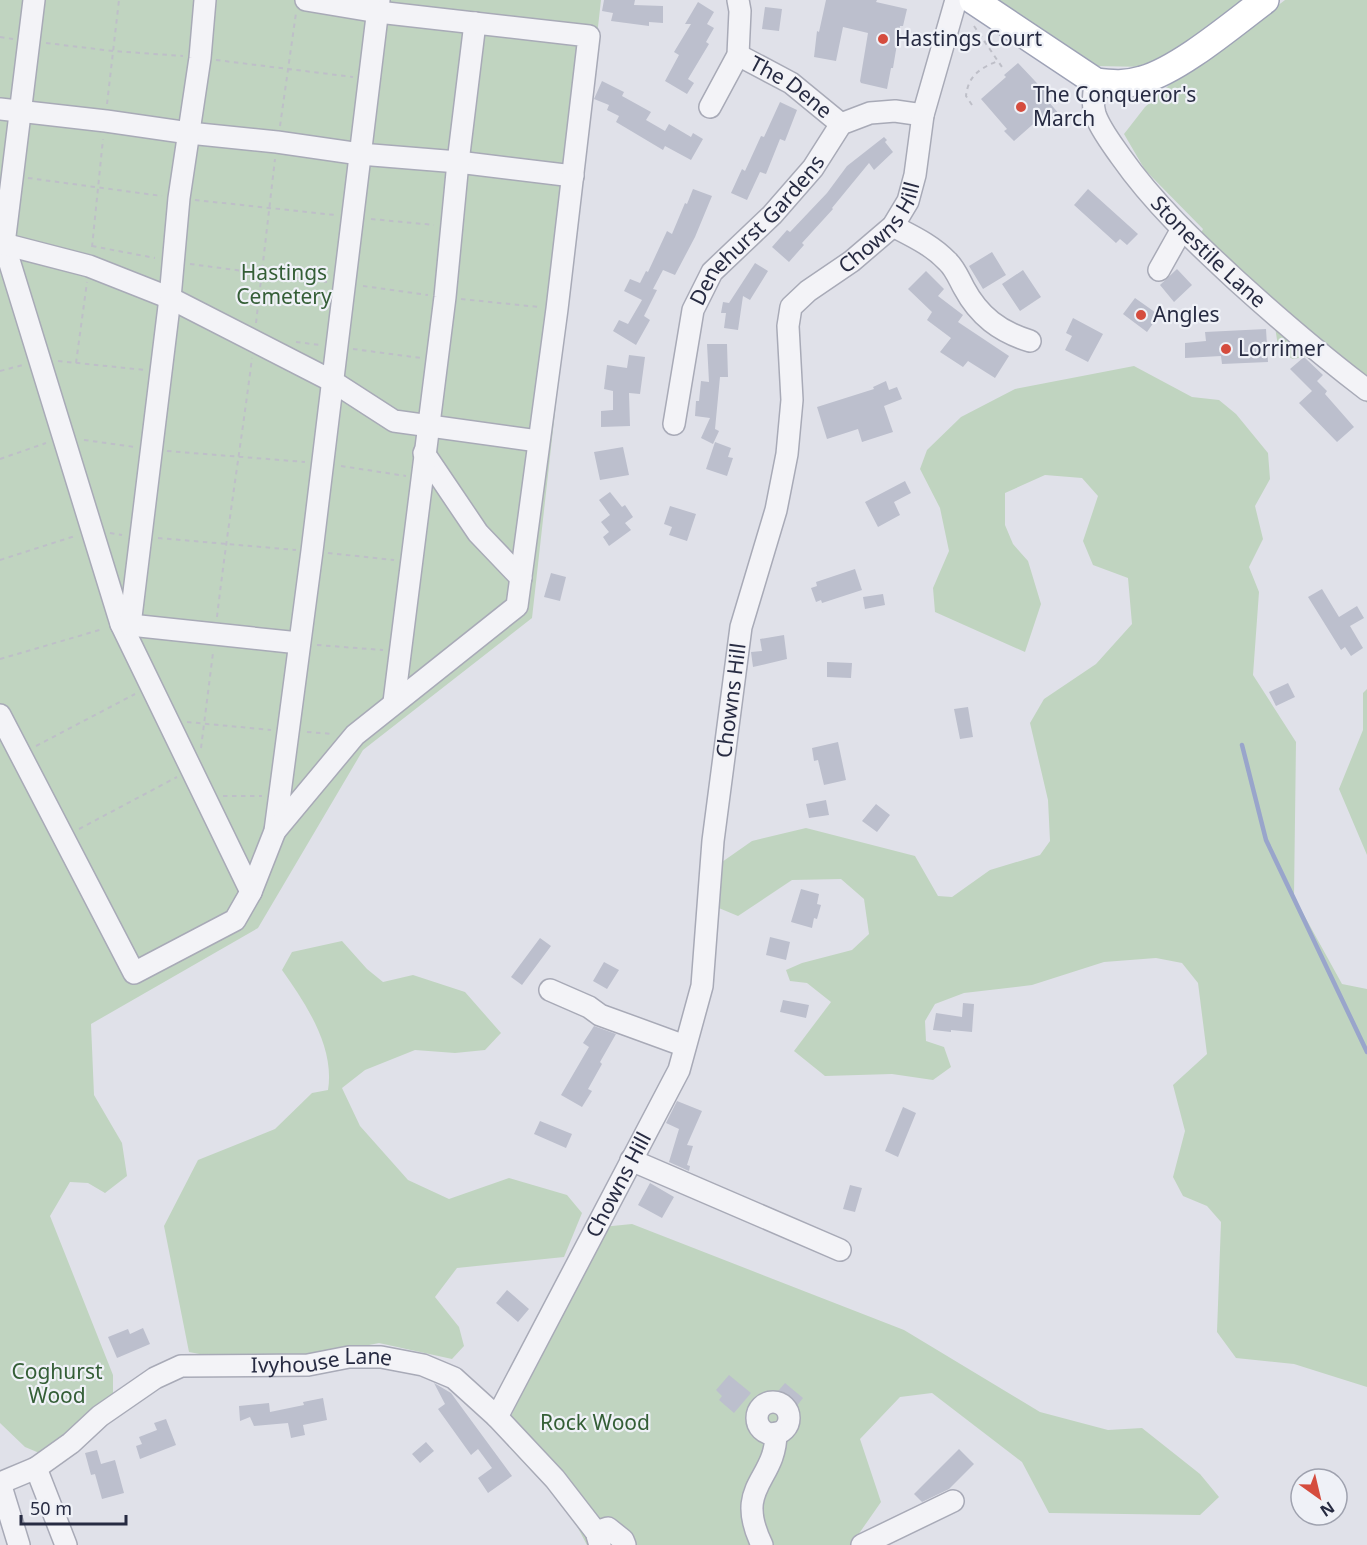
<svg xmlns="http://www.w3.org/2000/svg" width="1367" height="1545" font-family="'Noto Sans',sans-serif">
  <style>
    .green { fill: #c0d4c0 }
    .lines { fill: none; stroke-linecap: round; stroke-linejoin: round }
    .stream { stroke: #99a5cb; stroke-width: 4.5 }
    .building { fill: #bcbfcd }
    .minor-casing { stroke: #a8aab7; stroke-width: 24 }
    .major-casing { stroke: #9ea2b6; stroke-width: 30 }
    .path { stroke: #bebfc8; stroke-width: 2; stroke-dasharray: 4.5 4.5; stroke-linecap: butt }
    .minor { stroke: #f3f3f7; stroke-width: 21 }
    .major { stroke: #fff; stroke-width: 27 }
    .poi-dot { fill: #d54c3e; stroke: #eff1f7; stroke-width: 2 }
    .labels { text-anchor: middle; stroke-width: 4.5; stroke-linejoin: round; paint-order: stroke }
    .poi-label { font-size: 21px; fill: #272b42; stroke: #eff1f7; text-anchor: start }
    .street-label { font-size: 21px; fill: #272b42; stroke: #eff1f7 }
    .park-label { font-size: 21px; fill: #345e36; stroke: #eff1f7 }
  </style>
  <rect width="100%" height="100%" fill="#e0e1e9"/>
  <path class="green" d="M0,0H601L532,618L363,750L258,928L91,1024L94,1095L122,1143L127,1176L105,1193L88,1183L70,1182L50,1216L113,1375V1404L56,1460L25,1447L0,1423Z
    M986,0H1257L1149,67L1094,66Z
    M1285,0H1367V403L1342,374L1315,355L1293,359L1279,352L1275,327L1200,235L1203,229L1145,170L1124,134L1145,107L1169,85L1219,51Z
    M1134,366L1192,397L1219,400L1236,414L1268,453L1270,479L1255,506L1263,539L1249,567L1259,592L1253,675L1296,742L1294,897L1342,984L1367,989V1387L1294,1364L1236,1358L1217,1332L1221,1222L1207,1206L1183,1196L1173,1177L1185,1131L1173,1085L1207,1054L1198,983L1182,963L1156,958L1104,962L1032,985L964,993L935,1004L925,1021L926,1041L944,1047L951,1067L933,1080L892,1074L825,1076L794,1051L831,1002L807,983L790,981L786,970L802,963L852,950L869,934L864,899L841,879L792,880L738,916L714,906L722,862L752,841L806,828L915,856L938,896L952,897L990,870L1040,855L1050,841L1048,800L1030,723L1044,699L1096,664L1132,624L1128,578L1093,565L1083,541L1098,496L1082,478L1045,475L1005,493V525L1013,544L1028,561L1041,604L1025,652L935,612L933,588L949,551L940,508L920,469L927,450L961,417L1015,389Z
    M1367,689V855L1339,789L1363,730V693Z
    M342,941L367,969L383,982L413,975L465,992L501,1033L485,1050L455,1053L415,1050L365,1070L342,1088L360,1126L408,1180L449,1199L509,1178L567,1195L582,1213L564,1257L457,1268L435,1297L459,1327L464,1346L452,1359L379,1343L315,1356L225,1359L189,1352L164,1226L198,1160L275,1129L312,1093L328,1090C335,1047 306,1004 282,970L292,952Z
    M632,1224L904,1330L1040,1412L1108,1430L1142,1428L1200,1474L1219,1497L1200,1515L1049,1513L1022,1462L932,1393L900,1397L860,1439L881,1502L851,1545H587L569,1511L507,1445L512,1414L602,1227Z"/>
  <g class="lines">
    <path class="stream" d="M1242,745L1266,840L1367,1052"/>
  </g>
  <path class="building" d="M604,0H635L634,5L663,6V23L649,22V26L611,21L613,13L602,11Z
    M826,0H877L876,2L907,9L903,26H900L893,68H891L887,89L861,83L860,81L868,33L843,27L836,61L814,57L817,31L819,32Z
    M698,2L714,12L707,24L714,28L706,42L709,44L688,79L694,83L687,94L665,81L679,55L674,52L691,24H685Z
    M765,7L782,9L779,31L762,29Z
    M1018,63L1051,98L1048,101L1060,115L1047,126L1040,118L1014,141L1004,131L1007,129L981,99L1006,77L1004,75Z
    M602,81L624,92L622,96L651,112L646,120L665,131L669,124L691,137L693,133L703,139L691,160L665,146L663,150L616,122L619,116L607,110L609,105L594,99Z
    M780,102L797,110L785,141L780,139L766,174L760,172L747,200L731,193L742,169L745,171L761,136L764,137Z
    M884,137L887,140L885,142L893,152L874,170L869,163L832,208L833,209L802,243L804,245L789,262L772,247L787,230L790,232L827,193L847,166Z
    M693,189L712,196L695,237L675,275L663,270L653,289L657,290L644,316L650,320L636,345L613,331L619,320L628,324L642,300L624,291L630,279L640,283L646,271L648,272L667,231L672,234L685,203L687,204Z
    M1088,189L1138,234L1127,245L1120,239L1116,243L1074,205Z
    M992,252L1006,275L983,289L969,266Z
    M755,263L768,271L750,300L743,296L738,330L724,328L726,313H721L723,302L729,303Z
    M1177,269L1192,285L1174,302L1160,285Z
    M1023,270L1041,297L1020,311L1002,284Z
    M926,271L944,289L938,296L963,315L958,322L1009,356L995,378L968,361L963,367L940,352L951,338L927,320L932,312L908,289Z
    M1135,298L1159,315L1147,332L1123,314Z
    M1073,318L1103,334L1088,362L1065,350L1072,336L1066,333Z
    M1266,329L1268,362L1222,364L1221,356L1185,358V343L1206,341L1205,332Z
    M707,344H727L728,377H720L715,429L719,431L713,444L701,438L710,418L695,416L696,401H699L701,381L709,382Z
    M629,355L645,357L640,394L629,393L630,426L601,427V411L613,410V391L604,389L607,365L627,368Z
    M1304,357L1323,375L1317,381L1327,391L1325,394L1354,427L1337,442L1299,403L1312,391L1290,369Z
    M886,381L889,390L897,387L902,399L884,406L893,432L862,442L858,429L827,439L817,407L874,389L873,387Z
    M715,442L731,448L728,457L733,458L727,476L706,469Z
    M623,447L629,475L600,480L594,452Z
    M905,481L911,493L894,502L900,515L878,527L865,502Z
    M610,492L622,507L625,505L633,517L625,523L631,530L609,546L603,537L609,532L601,522L610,515L599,500Z
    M670,506L696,514L687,541L669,535L672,527L664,524Z
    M855,569L862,590L822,603L821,600L816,602L811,588L817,586L816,582Z
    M551,573L566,577L560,601L544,597Z
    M1322,589L1339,617L1357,606L1364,618L1350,626L1363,648L1351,656L1345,647L1341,650L1308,597Z
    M883,594L885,605L865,609L863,597Z
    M784,635L787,659L753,667L751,652L762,651L760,639Z
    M827,662L852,663L851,678L827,677Z
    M1288,683L1295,697L1276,706L1269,692Z
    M968,707L973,737L960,739L954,709Z
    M838,742L846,780L824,785L818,760L814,761L812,748Z
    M826,800L829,815L809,818L806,804Z
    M876,804L890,815L877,832L862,821Z
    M801,889L819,894L817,904L821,905L817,919L814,918L812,928L791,922Z
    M770,937L790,942L786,960L766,955Z
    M540,938L551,946L522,985L511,977Z
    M604,962L619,970L607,989L593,981Z
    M783,1000L809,1005L806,1018L780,1012Z
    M963,1003L974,1004L972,1032L951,1030V1032L933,1030L936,1013L962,1017Z
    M594,1026L616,1034L600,1062L602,1064L588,1089L592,1091L582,1107L561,1095L589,1047L583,1043Z
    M677,1101L702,1111L687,1145L693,1146L687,1165L690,1166L689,1171L669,1162L679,1129L666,1123Z
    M903,1107L916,1113L898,1157L885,1151Z
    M540,1121L572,1134L566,1148L534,1134Z
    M650,1183L674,1197L662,1218L638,1205Z
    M850,1185L862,1188L855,1212L843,1209Z
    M507,1290L529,1309L518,1322L496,1303Z
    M143,1328L150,1344L117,1358L108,1337L128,1329L130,1334Z
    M729,1375L751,1393L734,1413L719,1400L722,1396L716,1390Z
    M434,1383L451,1393L512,1476L488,1493L478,1478L492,1468L478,1449L471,1455L438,1409L445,1404Z
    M785,1383L803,1398L792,1412L773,1397Z
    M323,1398L327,1420L303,1425L305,1435L291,1438L288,1423L254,1426L250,1417L240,1421L239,1406L269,1403L270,1412L304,1405L303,1402Z
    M166,1419L176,1445L140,1459L136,1446L142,1444L139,1437L157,1430L154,1423Z
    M426,1442L434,1451L420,1463L412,1454Z
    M959,1449L974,1464L949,1489L922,1502L914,1494Z
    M97,1450L101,1464L115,1460L124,1493L102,1499L95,1474L91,1475L85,1453Z"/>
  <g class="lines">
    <g class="minor-casing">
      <g id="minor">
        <path d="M34,0L4,244L121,624L251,892"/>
        <path id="s1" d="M738,55L791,83L841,124"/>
        <path id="s2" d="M1096,82C1093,93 1092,103 1095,114C1100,129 1112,144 1121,157C1154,204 1195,242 1237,281C1279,319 1322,356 1367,390"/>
        <path d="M710,107L738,55L740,11L738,0"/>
        <path d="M0,109L106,121L189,133L277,142L360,154L458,162L573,176"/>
        <path d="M893,226C912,236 932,245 947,261C955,268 959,279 964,288C979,316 1000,332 1030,341"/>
        <path d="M0,243L89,266L170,298L332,381L394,421L538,441"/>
        <path d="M1159,270L1182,229"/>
        <path id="s3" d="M674,424L693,310L712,272L772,215L813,168L841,124L870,113L895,111L923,115"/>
        <path d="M424,453L478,533L521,578"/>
        <path d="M121,624L299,643"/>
        <path d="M130,625L170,298L179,198L200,58L205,0"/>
        <path d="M394,702L445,297L458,162L475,23"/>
        <path d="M0,715L134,973L235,920L251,892L275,831L312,551L379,0"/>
        <path d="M275,831L355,735L517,606L557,309L589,36L378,12L306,0"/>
        <path d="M550,990L589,1007L600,1015L685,1046"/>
        <path d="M631,1160L840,1250"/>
        <circle cx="773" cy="1418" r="16"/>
        <path id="s4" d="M497,1417L679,1070L702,986L713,841L741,627L776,510L787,454L792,400L788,326L791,307L808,291L852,261L893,226L908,201L915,175L923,115L956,0"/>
        <path d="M36,1468L66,1545"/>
        <path id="s5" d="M0,1483L36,1468L71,1443L100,1416L155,1378L181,1366L308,1365L349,1357H381L423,1365L454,1378L497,1417L555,1479L596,1532L600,1545"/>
        <path d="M0,1483L19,1545"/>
        <path d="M596,1532L608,1528L623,1540L625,1545"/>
        <path d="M762,1545C733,1485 776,1482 776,1433"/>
        <path d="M862,1545L953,1501"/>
      </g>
    </g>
    <g class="major-casing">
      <path id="major" d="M973,0L1096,82C1112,84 1126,85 1142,80C1179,70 1233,24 1265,0"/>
    </g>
    <path class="path" d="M974,26L1004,70
      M0,37L13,39
      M46,43L113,51L183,56
      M216,60L353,77
      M107,104L119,0
      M972,105L966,96C968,76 980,68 998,61
      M280,126L296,13
      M28,178L162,196
      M195,200L335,215
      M371,219L434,225
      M92,246L155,258
      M92,247L103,139
      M190,264L327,282
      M363,286L428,295
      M461,299L539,307
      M256,323L275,159
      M296,342L320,345
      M353,349L421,358
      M58,361L145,370
      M76,363L87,282
      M0,371L23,365
      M84,440L135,447
      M167,451L305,462
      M0,459L46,443
      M341,466L406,476
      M110,533L122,535
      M158,538L296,550
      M328,553L394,560
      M0,560L75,536
      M217,617C227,531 241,445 252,358
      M317,645L383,650
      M0,659L103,629
      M187,722L271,730
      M307,732L334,734
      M36,746L135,694
      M201,748L213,653
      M223,796H262
      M79,829L177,777"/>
    <use href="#minor" class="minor"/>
    <use href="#major" class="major"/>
  </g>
  <g class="poi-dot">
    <circle cx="883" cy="39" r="6"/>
    <circle cx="1021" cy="107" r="6"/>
    <circle cx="1141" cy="315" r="6"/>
    <circle cx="1226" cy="349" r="6"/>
  </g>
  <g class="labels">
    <g class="poi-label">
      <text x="895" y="46">Hastings Court</text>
      <text x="1033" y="102">The Conqueror's<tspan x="1033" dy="24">March</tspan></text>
      <text x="1153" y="322">Angles</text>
      <text x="1238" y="356">Lorrimer</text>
    </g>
    <g class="street-label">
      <text dy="7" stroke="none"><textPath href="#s1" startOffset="62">The Dene</textPath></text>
      <text dy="7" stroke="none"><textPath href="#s4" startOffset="1288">Chowns Hill</textPath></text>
      <text dy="7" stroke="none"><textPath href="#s3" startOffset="219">Denehurst Gardens</textPath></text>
      <text dy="7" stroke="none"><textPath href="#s2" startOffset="212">Stonestile Lane</textPath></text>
      <text dy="7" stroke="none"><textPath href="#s4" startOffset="766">Chowns Hill</textPath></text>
      <text dy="7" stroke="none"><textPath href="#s4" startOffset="262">Chowns Hill</textPath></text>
      <text dy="7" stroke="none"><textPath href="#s5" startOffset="358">Ivyhouse Lane</textPath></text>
    </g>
    <g class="park-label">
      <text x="284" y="280">Hastings<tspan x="284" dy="24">Cemetery</tspan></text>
      <text x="57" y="1379">Coghurst<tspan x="57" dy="24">Wood</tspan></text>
      <text x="595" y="1430">Rock Wood</text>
    </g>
  </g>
  <g transform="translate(1319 1497) rotate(146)"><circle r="28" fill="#eff1f7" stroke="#9fa2af" stroke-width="1.5"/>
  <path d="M0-4.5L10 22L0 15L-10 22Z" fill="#d54c3e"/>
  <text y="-9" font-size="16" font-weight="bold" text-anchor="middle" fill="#272b42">N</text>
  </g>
  <path d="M21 1515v9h105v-9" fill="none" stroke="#272b42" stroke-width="3"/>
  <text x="30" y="1515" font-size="18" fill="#272b42" stroke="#eff1f7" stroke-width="4.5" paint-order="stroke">50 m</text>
</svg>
